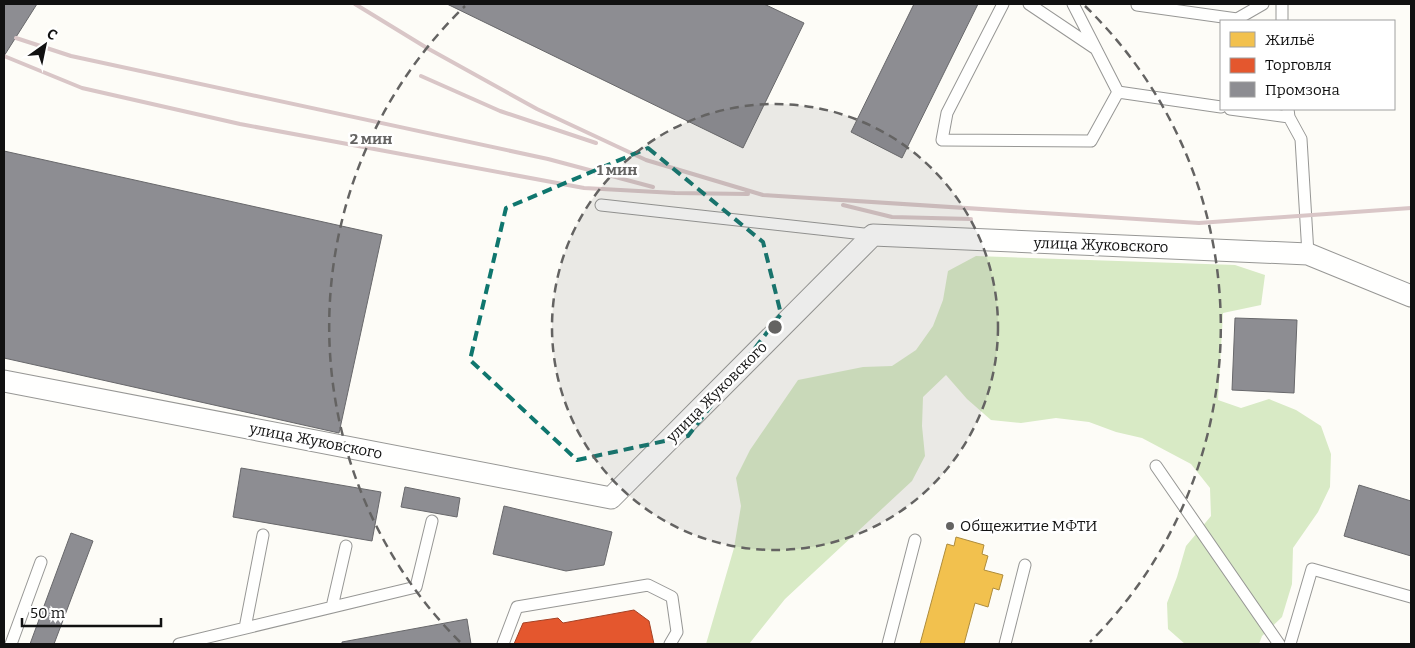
<svg xmlns="http://www.w3.org/2000/svg" width="1415" height="648" font-family="Bitter,serif">
  <style>
    .forest { fill: #d8eac5 }
    .homes { fill: #f2c14e; stroke: #ae8c3c }
    .shops { fill: #e4572e; stroke: #a54225 }
    .industry { fill: #8d8d92; stroke: #68686b }
    .lines { fill: none; stroke-linecap: round; stroke-linejoin: round }
    .service-casing { stroke: #979795; stroke-width: 13 }
    .minor-casing { stroke: #979795; stroke-width: 23 }
    .service { stroke: #fffffe; stroke-width: 11 }
    .minor { stroke: #fffffe; stroke-width: 21 }
    .rail { stroke: #d9c6c7; stroke-width: 4 }
    .marked { fill: none; stroke: #0f766e; stroke-width: 4; stroke-dasharray: 10 6; stroke-linejoin: round }
    .ring { fill: none; stroke: #646362; stroke-width: 2.5; stroke-dasharray: 9 6 }
    .poi-dot { fill: #646362; stroke: #fff; stroke-width: 2 }
    .labels { text-anchor: middle; stroke-width: 5; stroke-linejoin: round; paint-order: stroke }
    .street-label { font-size: 15px; fill: #111; stroke: #fff }
    .poi-label { font-size: 15px; fill: #111; stroke: #fff; text-anchor: start }
    .centre { fill: #646362; stroke: #fff; stroke-width: 2.5 }
    .ring-label { font-size: 15px; text-anchor: middle; font-weight: bold; fill: #646362; stroke: #fff; stroke-width: 5; stroke-linejoin: round; paint-order: stroke }
  </style>
  <rect width="100%" height="100%" fill="#fdfcf7"/>
  <path class="forest" d="M976,256L1235,265L1265,275L1261,305L1223,313L1218,400L1241,408L1269,399L1296,410L1321,426L1331,454L1330,487L1318,512L1293,548L1292,584L1282,617L1262,636L1259,644H1185L1168,629L1167,603L1177,577L1186,546L1211,516L1210,488L1191,464L1142,438L1116,432L1089,422L1056,418L1021,423L991,420L967,399L946,375L923,397L922,426L925,456L912,481L785,599L749,644H706L734,548L741,506L736,478L750,450L798,380L863,367L892,366L916,350L933,326L943,300L948,271Z"/>
  <path class="homes" d="M956,537L984,545L982,554L988,556L984,570L1003,575L999,590L993,588L988,607L975,603L964,644H920L947,544L954,546Z"/>
  <path class="shops" d="M634,610L649,621L654,644H514L523,623L558,618L563,623Z"/>
  <path class="industry" d="M4,4H37L4,56Z
    M447,4H764L804,23L743,148Z
    M914,4H978L902,158L851,132Z
    M4,151L382,235L339,433L4,358Z
    M1235,318L1297,320L1294,393L1232,390Z
    M241,468L381,492L372,541L233,517Z
    M1359,485L1411,501V556L1344,536Z
    M405,487L460,498L457,517L401,507Z
    M504,506L612,532L604,565L566,571L493,554Z
    M71,533L93,541L54,644H30Z
    M467,619L471,644H342V642Z"/>
  <g class="lines">
    <g class="service-casing">
      <path id="service" d="M1003,4L947,113L942,140L1091,141L1118,92
        M1029,4L1096,49
        M1073,4L1118,92L1221,107
        M1282,4V21
        M1137,5L1237,19L1263,4
        M1230,109L1289,117
        M1288,109L1289,117L1301,139L1308,254
        M601,205L873,235
        M1156,466L1279,644
        M332,607L346,546
        M245,628L263,535
        M11,644L41,562
        M179,644L416,587L432,521
        M503,644L517,607L648,585L672,597L677,632L670,644
        M888,644L915,540
        M1005,644L1025,565
        M1290,644L1312,569L1411,597"/>
    </g>
    <g class="minor-casing">
      <path id="minor" d="M4,381L611,498L873,235L1308,254L1411,296"/>
    </g>
    <use href="#service" class="service"/>
    <use href="#minor" class="minor"/>
    <path class="rail" d="M355,4L427,48L537,109L646,160L763,195L1199,223L1411,208
      M16,38L71,56L548,159L653,187
      M4,56L82,88L240,124L584,188L675,193L748,194
      M421,76L500,111L596,143
      M843,205L892,217L971,219"/>
  </g>
  <path class="marked" d="M648,148L763,242L781,314L688,436L577,460L470,360L506,208Z"/>
  <circle cx="775" cy="327" r="223" fill="#646362" fill-opacity=".12"/>
  <g class="ring">
    <circle cx="775" cy="327" r="223"/>
    <path d="M460 642A446 446 0 0 1 465 6M1085 6A446 446 0 0 1 1090 642"/>
  </g>
  <circle class="poi-dot" cx="950" cy="526" r="5"/>
  <g class="labels">
    <g class="street-label">
      <text transform="translate(1101 245) rotate(2)" y="5">улица Жуковского</text>
      <text transform="translate(717 392) rotate(-45)" y="5">улица Жуковского</text>
      <text transform="translate(316 441) rotate(11)" y="5">улица Жуковского</text>
    </g>
    <g class="poi-label">
      <text x="960" y="531">Общежитие МФТИ</text>
    </g>
  </g>
  <circle cx="775" cy="327" r="8" class="centre"/>
  <g class="ring-label">
    <text x="371" y="144">2 мин</text>
    <text x="617" y="175">1 мин</text>
  </g>
  <rect width="1415" height="648" fill="none" stroke="#111111" stroke-width="10"/>
  <rect x="1220" y="20" width="175" height="90" fill="#ffffff" stroke="#a0a0a0"/>
  <rect x="1230" y="32" width="25" height="15" fill="#f2c14e" stroke="#a0a0a0"/>
  <text x="1265" y="45" font-size="15" fill="#111111">Жильё</text>
  <rect x="1230" y="58" width="25" height="15" fill="#e4572e" stroke="#a0a0a0"/>
  <text x="1265" y="70" font-size="15" fill="#111111">Торговля</text>
  <rect x="1230" y="82" width="25" height="15" fill="#8d8d92" stroke="#a0a0a0"/>
  <text x="1265" y="95" font-size="15" fill="#111111">Промзона</text>
  <g transform="translate(45 45) rotate(33)" stroke="#ffffff" stroke-width="4" paint-order="stroke">
  <path d="M0-4L9 19L0 12L-9 19Z" fill="#111111"/>
  <text y="-8" font-size="14" font-weight="bold" text-anchor="middle" fill="#111111">С</text>
  </g>
  <path d="M22 618v8h139v-8" fill="none" stroke="#111111" stroke-width="2.5"/>
  <text x="30" y="618" font-size="15" fill="#111111" stroke="#ffffff" stroke-width="4" paint-order="stroke">50 m</text>
</svg>
